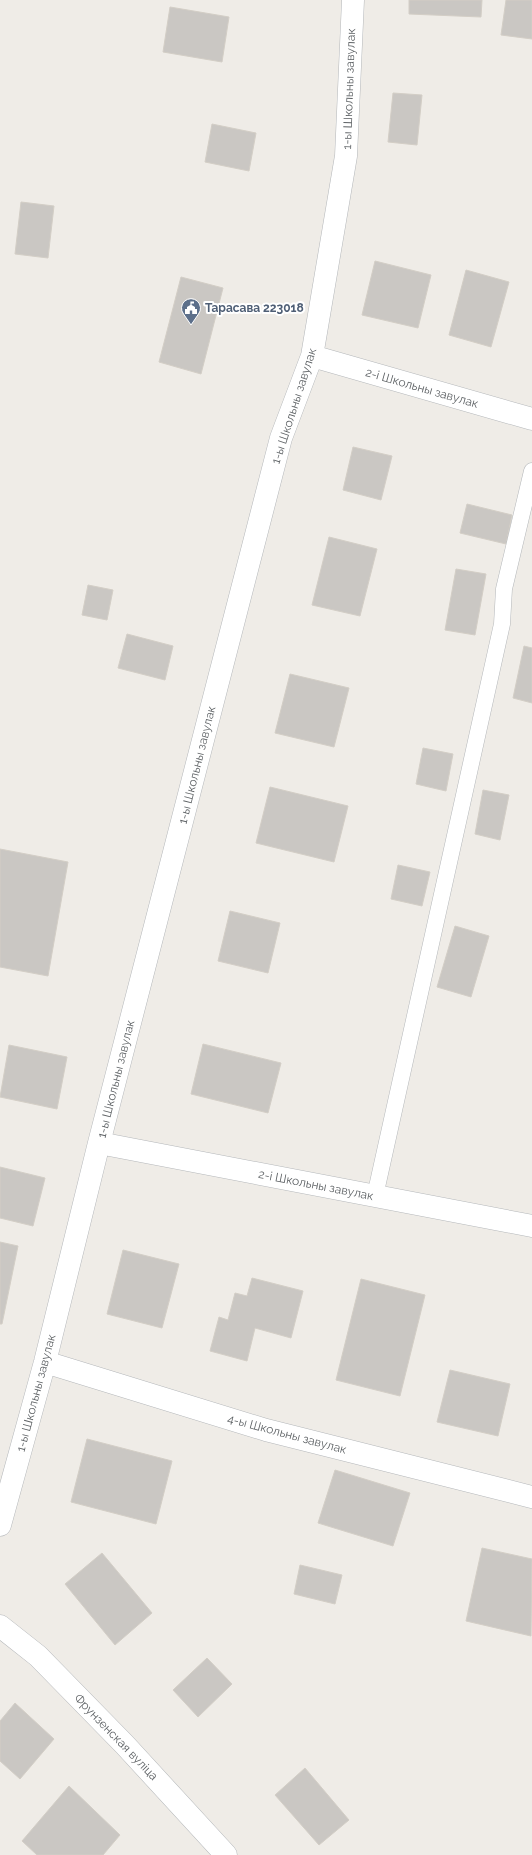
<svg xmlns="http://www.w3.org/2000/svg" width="532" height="1855" font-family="Raleway,sans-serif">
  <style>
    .building { fill: #cac7c3; stroke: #d3cec6 }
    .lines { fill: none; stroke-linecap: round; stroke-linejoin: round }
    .lane-casing { stroke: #b4b7ba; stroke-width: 17 }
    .street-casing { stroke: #b4b7ba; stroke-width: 23 }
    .lane { stroke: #fff; stroke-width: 16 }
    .street { stroke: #fff; stroke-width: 22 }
    .labels { text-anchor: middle; stroke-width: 4; stroke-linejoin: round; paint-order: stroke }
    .street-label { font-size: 12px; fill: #5e6265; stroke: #fff }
    .service-label { font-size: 12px; font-weight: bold; fill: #4e5e75; stroke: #fff; text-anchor: start }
  </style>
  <rect width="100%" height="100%" fill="#efece7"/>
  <path class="building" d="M409,0H482L481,17L409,14Z
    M506,0H532V39L501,35Z
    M170,7L229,17L222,62L163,52Z
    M393,93L422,95L417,145L388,142Z
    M212,124L256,133L249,171L205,162Z
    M21,202L54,206L48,258L15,254Z
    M375,261L431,275L418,328L362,315Z
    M466,270L509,282L491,347L449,335Z
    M181,277L223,288L201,374L159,362Z
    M353,447L392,456L381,500L343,490Z
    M467,504L512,515L506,544L460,533Z
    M329,537L377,549L360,616L312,605Z
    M456,569L486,574L475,635L445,630Z
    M88,585L113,590L107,620L82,615Z
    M127,634L173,646L165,680L118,668Z
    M524,646L532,648V703L513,698Z
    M290,674L349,688L334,747L275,733Z
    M423,748L453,754L446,791L416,784Z
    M270,787L348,806L334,862L256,843Z
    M483,790L509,795L500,840L475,834Z
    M0,849L68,862L48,976L0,967Z
    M398,865L430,872L422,906L391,899Z
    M230,911L280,923L268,973L218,961Z
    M455,926L489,936L471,997L437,987Z
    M203,1044L281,1063L268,1113L191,1094Z
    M9,1045L67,1057L57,1109L0,1097Z
    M0,1167L45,1178L33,1226L0,1218Z
    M0,1242L18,1246L2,1324H0Z
    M123,1250L179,1264L162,1328L107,1314Z
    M252,1278L303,1291L291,1338L255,1328L247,1361L210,1351L219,1317L228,1320L235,1293L247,1296Z
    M361,1279L425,1295L400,1396L336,1380Z
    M450,1370L510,1384L498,1436L437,1422Z
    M87,1439L172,1461L156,1524L71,1502Z
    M335,1470L410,1493L393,1546L318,1523Z
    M482,1548L532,1559L531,1636L466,1621Z
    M102,1553L152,1613L115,1645L65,1584Z
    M300,1565L342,1575L335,1604L294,1594Z
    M207,1658L232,1684L198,1717L173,1690Z
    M15,1703L54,1739L20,1779L0,1761V1721Z
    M305,1768L349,1820L319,1845L275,1795Z
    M69,1786L120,1835L103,1855H37L22,1841Z"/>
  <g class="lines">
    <g class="lane-casing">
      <path id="lane" d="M375,1196L502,624L504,589L532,471"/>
    </g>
    <g class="street-casing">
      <path id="street" d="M312,356L532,419
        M99,1143L532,1226
        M45,1362L266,1430L532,1497
        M0,1525L45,1362L99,1143L281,438L312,356L346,156L353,0
        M0,1626L38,1656L125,1745L226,1855"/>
    </g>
    <use href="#lane" class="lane"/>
    <use href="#street" class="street"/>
  </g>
  <defs>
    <g id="civic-pin" transform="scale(1)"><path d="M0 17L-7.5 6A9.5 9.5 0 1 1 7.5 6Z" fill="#5c6f8a" stroke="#fff"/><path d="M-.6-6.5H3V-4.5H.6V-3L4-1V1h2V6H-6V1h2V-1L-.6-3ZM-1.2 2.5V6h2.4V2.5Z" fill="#fff"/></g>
  </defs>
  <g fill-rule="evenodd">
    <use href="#civic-pin" x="191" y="308"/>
  </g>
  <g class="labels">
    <g class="street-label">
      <text transform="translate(349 89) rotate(-88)" y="4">1-ы Школьны завулак</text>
      <text transform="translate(422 388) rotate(16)" y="4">2-і Школьны завулак</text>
      <text transform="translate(294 406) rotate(-72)" y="4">1-ы Школьны завулак</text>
      <text transform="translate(197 765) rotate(-76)" y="4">1-ы Школьны завулак</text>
      <text transform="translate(116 1079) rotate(-76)" y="4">1-ы Школьны завулак</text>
      <text transform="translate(316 1185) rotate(11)" y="4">2-і Школьны завулак</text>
      <text transform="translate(36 1393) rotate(-75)" y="4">1-ы Школьны завулак</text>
      <text transform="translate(287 1434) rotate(15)" y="4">4-ы Школьны завулак</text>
      <text transform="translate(116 1737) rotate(46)" y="4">Фрунзенская вуліца</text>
    </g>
    <g class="service-label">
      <text x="205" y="312">Тарасава 223018</text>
    </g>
  </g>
</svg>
